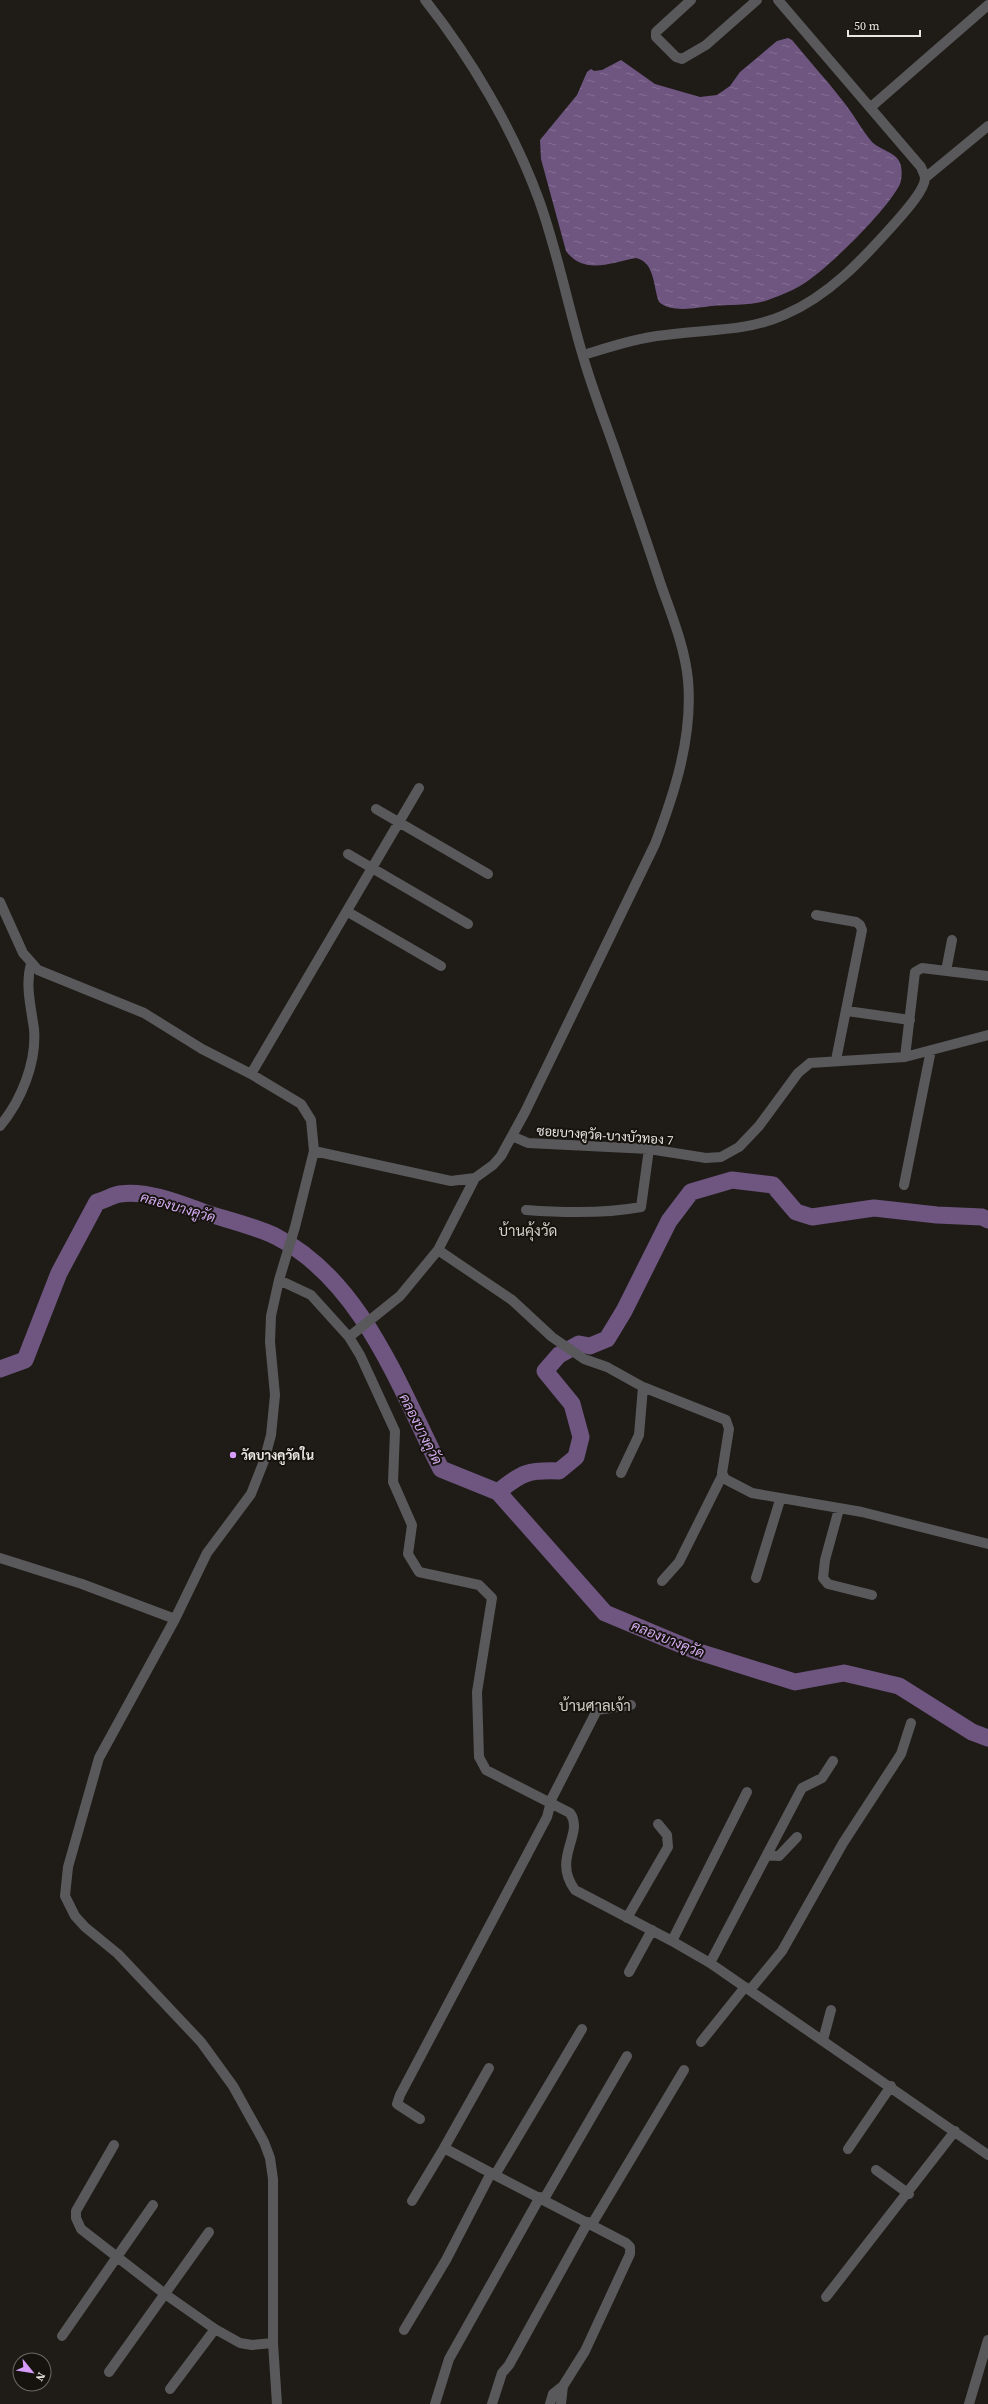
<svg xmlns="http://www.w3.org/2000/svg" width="988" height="2404" font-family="'Source Serif 4',Sarabun,serif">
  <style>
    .water { fill: url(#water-ripples) }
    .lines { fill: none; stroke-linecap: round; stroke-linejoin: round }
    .river { stroke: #6f5681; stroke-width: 17 }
    .minor { stroke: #59585b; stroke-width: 10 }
    .poi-dot { fill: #d59cfb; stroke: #16130e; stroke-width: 1.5 }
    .labels { text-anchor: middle; stroke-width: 4; stroke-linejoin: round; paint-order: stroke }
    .street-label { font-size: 13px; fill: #e9e7e4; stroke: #16130e }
    .poi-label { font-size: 13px; font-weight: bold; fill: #e9e7e4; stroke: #16130e; text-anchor: start }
    .water-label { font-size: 14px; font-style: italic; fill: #d5acf1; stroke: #16130e }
    .quarter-label { font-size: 15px; fill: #d5d0c9; stroke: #16130e }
  </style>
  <defs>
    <pattern id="water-ripples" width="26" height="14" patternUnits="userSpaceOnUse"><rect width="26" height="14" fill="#6f5681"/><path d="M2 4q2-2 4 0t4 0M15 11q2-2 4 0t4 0" fill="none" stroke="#846e93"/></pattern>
  </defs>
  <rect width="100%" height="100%" fill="#1f1c17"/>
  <path class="water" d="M788,38L792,40C808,60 826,79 842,100C853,113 861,129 872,142C881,151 898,152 901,166C902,172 902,178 900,184C888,209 832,264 809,280C797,289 782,295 768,300C750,306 730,304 711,306C696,308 671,313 659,302C653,286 655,262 636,258C610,263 584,275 566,251L541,159L540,140L577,95L587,72L591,69L594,71L602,70L621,60L655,84L700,97L717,95L730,86L740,72L777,41Z"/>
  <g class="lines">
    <path class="river" d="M0,1369L25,1360L59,1273L97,1202C105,1200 113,1195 120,1194C148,1190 181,1204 206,1213C228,1220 254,1226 275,1236C362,1280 399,1387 441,1469L498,1492L605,1613L696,1651L795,1682L844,1673L899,1686L972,1732L988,1738
      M498,1492C522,1472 529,1470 559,1471L576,1457L581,1437L572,1404L545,1371L559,1355L579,1344L590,1346L607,1339L624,1311L669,1221L691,1192L732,1180L773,1185L796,1212L812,1217L874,1208L937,1215L982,1217L988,1220"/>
    <path class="minor" d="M691,0L656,32V37L676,57L682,59L706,45L757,0
      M871,107L988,5
      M925,178L988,126
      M583,355C610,347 637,338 665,335C705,329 746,332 784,315C829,296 863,259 895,223C903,214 925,190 925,178C925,175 922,170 921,167L778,0
      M376,809L488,874
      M348,854L468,924
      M0,902L23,953L38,970L144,1013L202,1049L251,1074L301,1104L311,1120L314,1151L295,1227L279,1280L271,1316L270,1342L275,1395L271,1435L264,1461L251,1494L207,1553L175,1619L99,1758L68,1867L65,1896L75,1916L85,1927L118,1954L201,2042L233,2086L264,2142L270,2158L273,2179V2343L277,2404
      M348,912L441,966
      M816,915L856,922L860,925L862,930L836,1060
      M946,971L952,940
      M847,1011L910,1020
      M905,1057L915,972L922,968L988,976
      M251,1074L419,788
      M0,1126C21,1101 37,1062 34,1029C31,1007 25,985 31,964
      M512,1136L528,1143L649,1149L706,1158L721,1157L739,1147L759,1126L798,1073L810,1063L905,1057L988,1035
      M314,1151L451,1181L475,1178L493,1165L501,1156L525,1112L655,844C675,792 693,736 688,680C685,648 672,616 661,585C646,539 630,493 614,447C603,416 591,385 582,353C567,302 557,250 539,200C514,131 471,58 425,0
      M904,1185L931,1050
      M526,1210C565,1213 603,1214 641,1207L649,1149
      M438,1250L512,1300L552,1337L584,1359L607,1367L643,1387L726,1420L729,1429L722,1473L725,1479L752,1493L862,1512L988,1544
      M279,1280L311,1295L349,1337L360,1355L395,1431L393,1482L412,1525L408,1554L419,1572L479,1585L492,1598L477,1692L479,1757L486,1770L570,1813C585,1834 551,1858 575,1890L672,1941L710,1963L988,2155
      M349,1337L400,1296L438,1250L475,1178
      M621,1473L639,1435L643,1387
      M839,1509L825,1560L823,1578L828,1584L872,1595
      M0,1558L82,1584L175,1619
      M756,1578L780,1500
      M662,1581L679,1562L722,1476
      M767,1855L779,1856L797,1837
      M627,1918L668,1847L667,1835L658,1824
      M672,1941L747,1792
      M710,1963L802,1788L822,1778L833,1761
      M629,1972L652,1930
      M750,1990L782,1951L843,1843L901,1754L911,1723
      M823,2040L831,2010
      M701,2042L745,1987
      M489,2068L444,2148L491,2173
      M420,2119L397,2104L400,2095L547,1817L552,1798L597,1710L631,1705
      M114,2145L76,2211V2218L81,2229L165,2294L215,2329L240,2343L252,2345L273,2343
      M848,2149L891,2086
      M876,2170L909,2194
      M495,2175L582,2029
      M544,2199L627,2056
      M412,2201L444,2148
      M592,2224L684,2070
      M826,2297L955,2131
      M404,2330L446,2260L491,2173L626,2243L630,2247V2254L585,2351L563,2386L553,2394L550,2404
      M62,2336L153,2205
      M109,2372L209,2232
      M170,2389L215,2329
      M435,2404L449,2359L540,2197
      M492,2404L502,2373L509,2365L588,2222
      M561,2404L563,2386
      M969,2404L988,2340"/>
  </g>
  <circle class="poi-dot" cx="233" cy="1455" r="4"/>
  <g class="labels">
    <g class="street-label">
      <text transform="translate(605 1135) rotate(4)" y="5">ซอยบางคูวัด-บางบัวทอง 7</text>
    </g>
    <g class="poi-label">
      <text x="241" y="1460">วัดบางคูวัดใน</text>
    </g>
    <g class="water-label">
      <text transform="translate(178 1207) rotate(16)" y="5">คลองบางคูวัด</text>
      <text transform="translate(421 1429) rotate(63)" y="5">คลองบางคูวัด</text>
      <text transform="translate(668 1639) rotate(22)" y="5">คลองบางคูวัด</text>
    </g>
    <g class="quarter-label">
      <text x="528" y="1236">บ้านคุ้งวัด</text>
      <text x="595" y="1711">บ้านศาลเจ้า</text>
    </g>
  </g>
  <g transform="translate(32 2372) rotate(120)"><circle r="19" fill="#16130e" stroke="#6a6864"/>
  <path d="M0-3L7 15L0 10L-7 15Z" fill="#d59cfb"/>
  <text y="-6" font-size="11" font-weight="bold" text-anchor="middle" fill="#e9e7e4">N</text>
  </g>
  <path d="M848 30v6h72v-6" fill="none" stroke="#e9e7e4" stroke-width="2"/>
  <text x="854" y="30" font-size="12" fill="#e9e7e4" stroke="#16130e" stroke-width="3" paint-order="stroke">50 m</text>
</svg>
